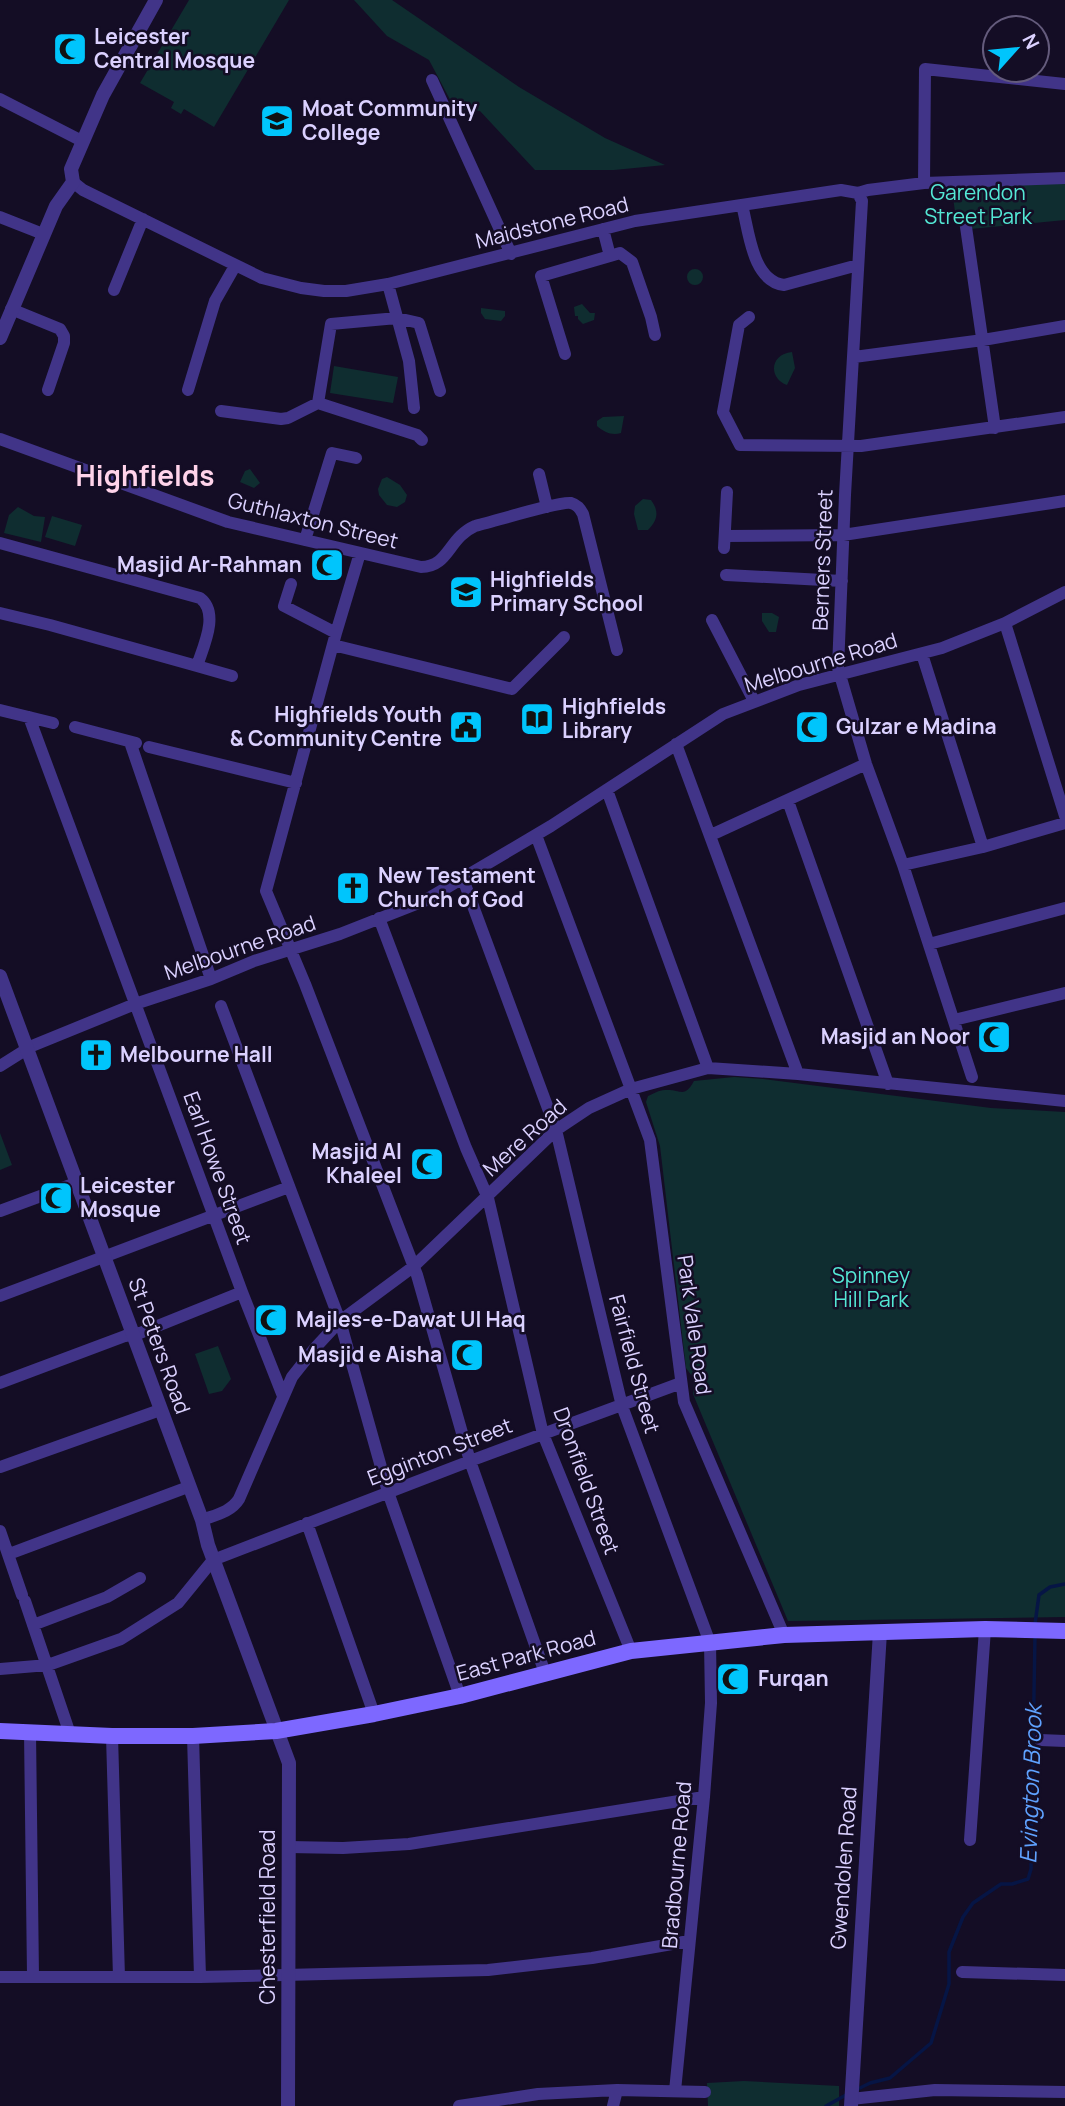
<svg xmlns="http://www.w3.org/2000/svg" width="1065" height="2106" font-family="Manrope,sans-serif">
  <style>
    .green { fill: #0f2d30 }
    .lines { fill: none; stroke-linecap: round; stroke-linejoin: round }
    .stream { stroke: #061545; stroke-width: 3.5 }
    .minor { stroke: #413488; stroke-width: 12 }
    .tertiary { stroke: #413488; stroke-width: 14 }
    .secondary { stroke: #7d68ff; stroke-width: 16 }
    .labels { text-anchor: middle; stroke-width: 5; stroke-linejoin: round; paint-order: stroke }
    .poi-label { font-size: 21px; font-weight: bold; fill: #dbd1ff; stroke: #140d25; text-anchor: start }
    .park-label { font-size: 21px; fill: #54e8d5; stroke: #140d25 }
    .street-label { font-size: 21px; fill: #dbd1ff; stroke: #140d25 }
    .water-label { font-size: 23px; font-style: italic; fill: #5fa2ff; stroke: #140d25 }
    .district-label { font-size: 28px; font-weight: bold; fill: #ffd3ea; stroke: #140d25 }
  </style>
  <rect width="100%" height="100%" fill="#140d25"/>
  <path class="green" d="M189,0H289L214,127L184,109L181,114L171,108L174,102L140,83Z
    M354,0H392L519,87L605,138L665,165L614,170H535L480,111L455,109L429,60L387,36Z
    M1065,179V220L970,229L957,226L951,183Z
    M687 277a8 8 0 1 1 16 0a8 8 0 1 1-16 0Z
    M582,304L590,313H595L594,320L583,324L578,319V316H575L574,307Z
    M481,308L505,311V316L501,321L485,319L481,313Z
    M792,352L795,368L787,385C768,378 770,354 792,352Z
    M334,366L398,377L393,403L330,393Z
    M624,416L621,433C612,436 604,432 597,426V421L603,417Z
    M250,469L260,483L254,488L240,482L245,471Z
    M387,477L400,485L407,495L405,502L397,507L387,505L379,495L378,489L382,479Z
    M643,499L651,500C660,512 657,521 648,530H638L634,514L635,506Z
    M18,507L34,516L45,517L41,542L4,533L9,515Z
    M52,516L82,525L75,546L45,537Z
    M762,613H772L779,617L776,632H769L762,621Z
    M734,1077L763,1079L991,1108L1065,1112V1617L788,1621L693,1394L694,1379L686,1368L660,1146L646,1102L648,1096C653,1094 659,1090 665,1090C681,1089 684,1099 694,1081Z
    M0,1133L12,1165L0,1170Z
    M218,1346L231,1379L222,1391L209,1394L195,1354Z
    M744,2081L839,2086V2106H708L707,2083Z"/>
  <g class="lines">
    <path class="stream" d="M1035,1624L1039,1595L1050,1587L1065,1584
      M856,2090L870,2083L890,2078L931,2043L949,1984V1952L963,1917L973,1903L1001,1884H1012L1028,1879L1031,1869L1035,1635
      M826,2106L846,2095"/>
    <path class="minor" d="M432,80L511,254
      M0,99L82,141
      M73,182L83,190L262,278L301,288L324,291H346L388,284L635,221L841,190L858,193L868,190L924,183L1065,178
      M924,183L925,69L1065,84
      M858,193L862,201L845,495L838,668L866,764L903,865L972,1077
      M742,205C749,231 752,281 784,285L858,265
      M0,217L43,234
      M965,220L995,428
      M610,256L620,253L632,262L651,317L655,335
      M388,284L409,361L414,408
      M114,290L143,219
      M11,309L60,329L64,336V343L48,390
      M749,317L739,325L723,412L740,445L861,446L1065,417
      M565,354L541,276L610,256L603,229
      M854,357L983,340L1065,326
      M188,390L215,301L235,266
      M221,411L281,419L288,418L318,403
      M0,439L228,522L421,567C449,567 448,538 475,526C492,522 560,501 571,503C578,505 580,509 583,514L617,650
      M422,440L417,435L318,403L331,324L397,318L419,323L440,391
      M539,474L547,507
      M725,536L843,535L1065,501
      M305,540L332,453L356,458
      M0,543L200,598C220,613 203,647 197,666L50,625L0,613
      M724,548L727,492
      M360,553L336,633L266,891L305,984L417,1275L470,1461L545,1673
      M726,575L842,581
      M291,584L284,606L336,633
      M712,620L754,701
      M1005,623L1065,816
      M333,645L512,689L564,637
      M922,654L983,847
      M197,666L232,676
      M0,710L53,723
      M29,717L242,1292L283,1396
      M75,727L136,743
      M130,742L211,979
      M676,744L798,1074
      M149,747L296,783
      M607,790L708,1068
      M788,801L888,1084
      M536,835L650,1140L684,1402L784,1635
      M711,835L866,764
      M903,865L983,847L1065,823
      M463,879L556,1130L622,1406L710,1643L711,1703L704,1797L675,2091
      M379,918L466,1148L488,1198L543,1434L631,1651
      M929,944L1065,908
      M221,1006L340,1321L388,1492L460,1696
      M954,1020L1065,993
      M27,1048L135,1004L211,979L254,961L340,934L424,901L551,826L723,714L799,685L942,648L1005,623L1065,592
      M0,1066L27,1049
      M0,1211L76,1183
      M0,1296L289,1187
      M0,1383L125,1336L140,1333L242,1292
      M0,1467L160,1410
      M202,1520C215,1515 231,1512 239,1499L292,1377L315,1348L340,1321L413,1267L556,1130L589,1108L631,1089L708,1068L798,1074L1065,1101
      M307,1523L374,1714
      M0,1531L22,1595
      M9,1554L188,1487
      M25,1601L70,1734
      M33,1625L107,1597L140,1578
      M0,1669L48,1665L121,1639L178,1603L213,1560L470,1461L681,1383
      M30,1732L33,1976
      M112,1736L119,1977
      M193,1736L200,1977
      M1040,1740L1065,1741
      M970,1840L985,1629
      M289,1847L343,1848L409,1844L704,1797
      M962,1972L1065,1975
      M0,1977H200L488,1970L592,1958L689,1941
      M851,2099L935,2090L1065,2092
      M459,2106L538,2094L617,2090L705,2092
      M613,2106L617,2090"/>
    <path class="tertiary" d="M0,338L56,206L73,182L71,169L103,95L156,0
      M0,976L202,1520L208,1545L289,1763L288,2106
      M851,2106L880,1632"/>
    <path class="secondary" d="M0,1731L112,1736H193L276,1731L374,1714L460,1696L631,1651L784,1635L985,1629L1065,1631"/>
  </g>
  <defs>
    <g id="mosque-square" transform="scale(1.75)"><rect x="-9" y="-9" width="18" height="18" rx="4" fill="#00c5fc" stroke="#140d25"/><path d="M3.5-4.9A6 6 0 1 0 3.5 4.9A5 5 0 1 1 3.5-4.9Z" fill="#111"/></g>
    <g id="school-square" transform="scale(1.75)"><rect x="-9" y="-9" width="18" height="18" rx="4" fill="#00c5fc" stroke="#140d25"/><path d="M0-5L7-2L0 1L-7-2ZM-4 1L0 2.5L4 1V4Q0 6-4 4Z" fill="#111"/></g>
    <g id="library-square" transform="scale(1.75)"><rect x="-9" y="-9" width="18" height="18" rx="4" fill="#00c5fc" stroke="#140d25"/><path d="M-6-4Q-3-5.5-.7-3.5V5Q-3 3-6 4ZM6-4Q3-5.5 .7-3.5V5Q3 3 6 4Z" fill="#111"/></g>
    <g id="civic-square" transform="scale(1.75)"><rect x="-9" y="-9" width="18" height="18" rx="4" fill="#00c5fc" stroke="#140d25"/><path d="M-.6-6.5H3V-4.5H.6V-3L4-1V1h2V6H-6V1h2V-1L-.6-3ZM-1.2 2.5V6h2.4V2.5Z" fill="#111"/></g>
    <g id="church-square" transform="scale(1.75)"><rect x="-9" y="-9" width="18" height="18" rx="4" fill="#00c5fc" stroke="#140d25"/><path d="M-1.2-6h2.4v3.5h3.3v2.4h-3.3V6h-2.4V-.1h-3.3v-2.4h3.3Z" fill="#111"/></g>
  </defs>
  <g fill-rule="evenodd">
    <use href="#mosque-square" x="70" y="49"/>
    <use href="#school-square" x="277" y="121"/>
    <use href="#mosque-square" x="327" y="565"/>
    <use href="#school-square" x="466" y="592"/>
    <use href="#library-square" x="537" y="719"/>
    <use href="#civic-square" x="466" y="727"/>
    <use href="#mosque-square" x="812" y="727"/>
    <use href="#church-square" x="353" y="888"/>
    <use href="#mosque-square" x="994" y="1037"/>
    <use href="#church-square" x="96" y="1055"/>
    <use href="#mosque-square" x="427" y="1164"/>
    <use href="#mosque-square" x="56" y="1198"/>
    <use href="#mosque-square" x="271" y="1320"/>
    <use href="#mosque-square" x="467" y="1355"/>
    <use href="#mosque-square" x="733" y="1679"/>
  </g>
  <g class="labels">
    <g class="poi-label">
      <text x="94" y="44">Leicester<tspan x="94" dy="24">Central Mosque</tspan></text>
      <text x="302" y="116">Moat Community<tspan x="302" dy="24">College</tspan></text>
      <text x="302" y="572" text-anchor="end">Masjid Ar-Rahman</text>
      <text x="490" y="587">Highfields<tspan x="490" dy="24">Primary School</tspan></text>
      <text x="562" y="714">Highfields<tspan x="562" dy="24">Library</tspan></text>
      <text x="442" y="722" text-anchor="end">Highfields Youth<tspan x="442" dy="24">&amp; Community Centre</tspan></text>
      <text x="836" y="734">Gulzar e Madina</text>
      <text x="378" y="883">New Testament<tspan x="378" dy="24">Church of God</tspan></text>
      <text x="970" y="1044" text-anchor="end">Masjid an Noor</text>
      <text x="120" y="1062">Melbourne Hall</text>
      <text x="402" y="1159" text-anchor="end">Masjid Al<tspan x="402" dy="24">Khaleel</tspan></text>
      <text x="80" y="1193">Leicester<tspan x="80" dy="24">Mosque</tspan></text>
      <text x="296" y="1327">Majles-e-Dawat Ul Haq</text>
      <text x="442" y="1362" text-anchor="end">Masjid e Aisha</text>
      <text x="758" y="1686">Furqan</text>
    </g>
    <g class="park-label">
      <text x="978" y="200">Garendon<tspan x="978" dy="24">Street Park</tspan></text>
      <text x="871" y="1283">Spinney<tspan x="871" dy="24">Hill Park</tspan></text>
    </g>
    <g class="street-label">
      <text transform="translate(552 223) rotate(-14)" y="7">Maidstone Road</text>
      <text transform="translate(313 521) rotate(14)" y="7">Guthlaxton Street</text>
      <text transform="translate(823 560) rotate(-88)" y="7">Berners Street</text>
      <text transform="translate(821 663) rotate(-17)" y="7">Melbourne Road</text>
      <text transform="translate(240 948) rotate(-19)" y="7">Melbourne Road</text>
      <text transform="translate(525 1138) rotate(-42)" y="7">Mere Road</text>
      <text transform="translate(217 1168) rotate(70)" y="7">Earl Howe Street</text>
      <text transform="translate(694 1325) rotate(82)" y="7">Park Vale Road</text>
      <text transform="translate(159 1346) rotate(70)" y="7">St Peters Road</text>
      <text transform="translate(634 1364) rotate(75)" y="7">Fairfield Street</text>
      <text transform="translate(440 1452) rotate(-21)" y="7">Egginton Street</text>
      <text transform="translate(586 1481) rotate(70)" y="7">Dronfield Street</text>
      <text transform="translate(526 1656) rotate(-15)" y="7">East Park Road</text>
      <text transform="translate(677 1865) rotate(-85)" y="7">Bradbourne Road</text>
      <text transform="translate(844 1868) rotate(-86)" y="7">Gwendolen Road</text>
      <text transform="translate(268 1917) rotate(-90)" y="7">Chesterfield Road</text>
    </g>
    <g class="water-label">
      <text transform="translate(1031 1784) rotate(-88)" y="8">Evington Brook</text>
    </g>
    <g class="district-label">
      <text x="145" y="486">Highfields</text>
    </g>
  </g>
  <g transform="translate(1016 49) rotate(63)"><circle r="33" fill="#140d25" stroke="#645b7c" stroke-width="2"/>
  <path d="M0-5L12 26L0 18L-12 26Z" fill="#00c5fc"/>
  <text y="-10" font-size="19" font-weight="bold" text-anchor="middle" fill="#dbd1ff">N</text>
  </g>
</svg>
